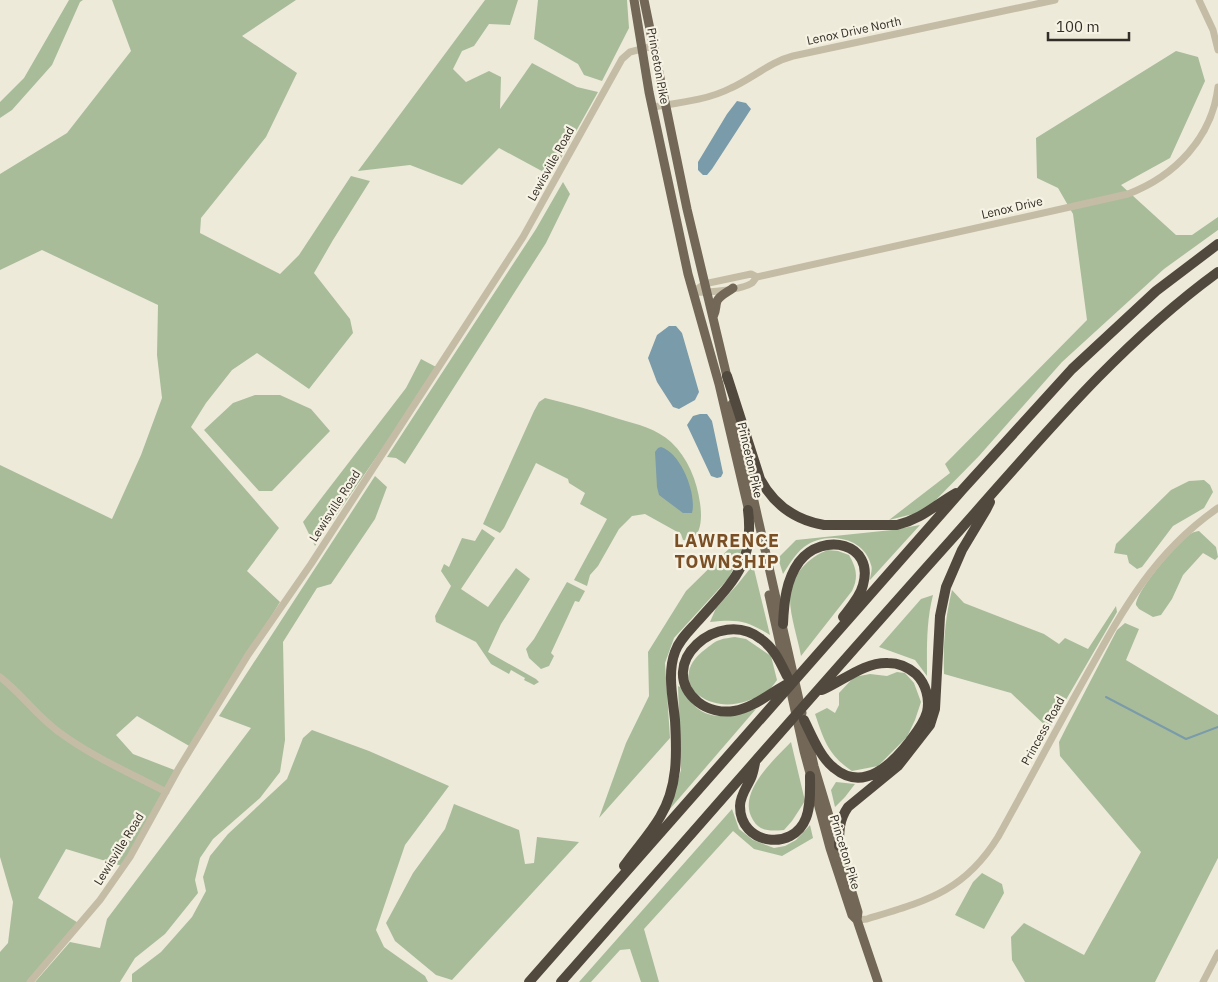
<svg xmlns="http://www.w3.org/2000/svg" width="1218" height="982" font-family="'IBM Plex Sans',sans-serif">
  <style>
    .green { fill: #a8bc9a }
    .water { fill: #7a9ba9 }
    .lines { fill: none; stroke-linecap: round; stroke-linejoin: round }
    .stream { stroke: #7a9ba9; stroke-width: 2 }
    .minor { stroke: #c5bca6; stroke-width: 7 }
    .major { stroke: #736858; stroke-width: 9 }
    .highway { stroke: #52493e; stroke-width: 10 }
    .labels { text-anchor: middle; stroke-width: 4.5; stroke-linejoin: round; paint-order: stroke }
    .street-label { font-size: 12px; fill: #322d26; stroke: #f7f3e4 }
    .district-label { font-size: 18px; font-weight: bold; letter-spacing: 1px; fill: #7a4f26; stroke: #f7f3e4 }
  </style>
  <rect width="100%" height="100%" fill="#eeead9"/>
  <path class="green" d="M69,0H83L80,2L52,65L12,110L0,118V102L24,78Z
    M112,0H296L242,36L297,73L266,137L201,218L200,233L280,274L299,255L351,176L370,181L333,240L314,273L350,319L353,333L309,389L257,353L232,370L206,403L191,427L279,528L247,571L280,602L191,747L137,716L116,735L133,754L177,771L122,866L66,849L38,898L80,924L30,982H0V952L8,943L13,902L0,857V465L112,519L141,455L162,398L157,355L158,305L42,250L0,270V174L67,133L131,51Z
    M485,0H518L510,25L489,24L474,46L462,51L453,69L466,82L489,71L501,77L500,109L532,63L577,87L598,92L551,176L499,148L462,185L410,165L358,171Z
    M538,0H627L629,28L602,81L584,75L578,64L534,39Z
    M1176,51L1198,57L1205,81L1170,158L1121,185L1176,235H1192L1218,217V230L1164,269L1062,362L979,456L925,511L889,520L950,473L945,464L1087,320L1073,214L1058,188L1037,178L1036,138Z
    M563,182L570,194L546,243L405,464L396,458L387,457L536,229Z
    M421,359L438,368L315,546L303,522L406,388Z
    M255,395H280L311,409L330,431L272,491H259L204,430L233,403Z
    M545,398C570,404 595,411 619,419C637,424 657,429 671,442C688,458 697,481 700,503C702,516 702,534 690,541L683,540L681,534L645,514L632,516L619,529L598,566L590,575L587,586L574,580L607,519L580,504L585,493L569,483L568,479L536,463L504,528L500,533L483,524L534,411L539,402Z
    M375,476L387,487L375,519L331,584L317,588L283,642L285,740L280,772L260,798L213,839L200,858L195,880L198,893L165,934L135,958L120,982H35L70,942L100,948L107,919L251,728L219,716Z
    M1204,480L1210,485L1213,492L1204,508L1173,526L1142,567L1137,569L1129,563L1127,555L1114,553L1116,544L1171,490L1189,481Z
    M920,525L870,580C870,576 873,569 871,565C864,536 825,531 804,547C795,554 789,565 783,574L778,558L796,540L892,530Z
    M482,529L495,538L461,589L488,607L516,568L530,579L501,624L488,652L536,679L539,682L534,685L524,680L525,678L511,670L509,674L491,664L476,642L436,622L435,616L451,586L441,571L444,564L449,567L462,538L475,541Z
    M1199,531L1216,547L1218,557L1215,560L1203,553L1183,575L1172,599L1161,615L1153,617L1139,609L1136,605C1136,591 1179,540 1192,533C1194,532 1197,531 1199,531Z
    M744,534L740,556L728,579L674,638L665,663L670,738L599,818L626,743L649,696L648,652L686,591Z
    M828,550L838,551L849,555C856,567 859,577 852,591L801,656C798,639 790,616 790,599C789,577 808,557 828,550Z
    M753,565L770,635C746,620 737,619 710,622L716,608L737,585Z
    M567,582L585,591L579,602L575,601L551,653L554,656L549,666L541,669L529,658L526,649L534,639Z
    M952,590L964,603L1044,634L1059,644L1065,638L1088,649L1116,606L1117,612L1049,729L1011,693L944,674C943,645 945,618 952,590Z
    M933,595C926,622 927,649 927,676L915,660L879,647L921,599Z
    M1125,623L1139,629L1126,660L1218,715V858L1155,982H1025L1012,960L1011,937L1024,923L1084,955L1141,852L1060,756L1059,742L1066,728L1117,630Z
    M735,637L746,639L771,656L777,680C767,694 763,696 747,701C704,716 664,678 707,648C711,645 715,641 720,640C724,638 730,638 735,637Z
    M897,672L905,673L914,683L921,702L915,720L907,737L878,766L852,771C828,755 824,740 815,714L827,708L835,713L839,705V693L854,677L870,674L887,676Z
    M678,686L682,688C700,723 723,719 756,709L669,810L681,770Z
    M312,730L369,751L449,786L405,845L376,930L384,947L425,976L428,982H132V974L161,952L192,917L206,891L203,877L210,856L228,834L287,779L303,738Z
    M791,742L805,801L792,821L784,830C771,831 760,832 753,820C736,793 774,760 791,742Z
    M836,782L855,784L845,797L835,807L831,790Z
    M454,804L519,830L525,864L534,863L537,837L579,842L452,980L436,975L395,941L386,923L413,873L445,829Z
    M732,809L739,829L753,840L774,848L785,846L796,840L810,825L813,838L782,856L754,849L733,831L644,929L659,982H641L630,949L620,950L591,982H579Z
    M982,873L1002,884L1004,893L984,929L955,915L973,882Z"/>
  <path class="water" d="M737,101L746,103L751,109L712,169L707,175H703L698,170V162L727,114Z
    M669,326H676L682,333L699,392L695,400L679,409L673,407L657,382L648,358L657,335Z
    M700,414H707L712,421L723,473L721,477L717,478L711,476L687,425L693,416Z
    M661,447C681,453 697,494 692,513H683L659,495L657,487L655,452L658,448Z"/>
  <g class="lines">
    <path class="stream" d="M1106,697L1186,739L1218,727"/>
    <path class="minor" d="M1199,0L1213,30L1218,50
      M653,107C678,103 708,100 731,88C753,78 770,62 793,56L1055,0
      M693,292L704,284L751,274L757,277L1128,194C1175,176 1212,138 1218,87
      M693,292C705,293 742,290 752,283C754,281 755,279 757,277
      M0,677C21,693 37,716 59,732C91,756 130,773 166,792
      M857,920L867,919C926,901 964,892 998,837C1026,787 1052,737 1080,687C1119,617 1150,555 1218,508
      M30,982L100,900L130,857L179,768L248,655L311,564L523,237L622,59L630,52L653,46
      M1203,982L1218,953"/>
    <path class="major" d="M634,0L649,92L688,274L719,384L750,516
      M644,0L687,209L728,381
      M713,317C717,309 715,307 717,301C720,295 728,292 733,288
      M732,404L802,713
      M769,595L785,667
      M789,683L804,751L830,848L852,915L857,920
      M806,730L814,766L858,912L857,920L878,982"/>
    <path class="highway" d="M727,376L760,479C774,505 795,520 824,525H897C922,519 935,505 956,493
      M783,624C784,602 786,580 799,562C823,531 875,543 863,585C860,597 850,608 843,617
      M787,676C780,662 774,648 761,639C719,606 653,665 698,702C708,710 722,713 734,711C757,707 774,689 795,680
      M804,720C812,736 820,757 834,768C864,793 892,764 910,741C916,733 924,723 927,712C930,699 926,684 916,674C908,667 898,663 888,663C864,662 843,681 822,690
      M755,763C754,768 753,774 751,778C747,787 740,796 740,806C740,845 793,852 806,818C811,805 810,789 810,776
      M839,846C839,831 839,820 848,807L898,766L930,725L935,709L940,616L946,587L962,550L986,510L990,502
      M624,866C636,849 650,834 660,817C678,787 677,754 675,720C673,699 667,673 675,652C679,640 689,631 697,622C731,583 755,566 748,510
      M529,982L963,489L1072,369L1156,291L1218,244
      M561,982C691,835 820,686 951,540C1035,446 1115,347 1218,272"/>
  </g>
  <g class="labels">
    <g class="street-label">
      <text transform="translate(854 31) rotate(-12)" y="4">Lenox Drive North</text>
      <text transform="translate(658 66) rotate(80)" y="4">Princeton Pike</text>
      <text transform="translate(551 164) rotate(-61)" y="4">Lewisville Road</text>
      <text transform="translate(1012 208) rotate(-13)" y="4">Lenox Drive</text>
      <text transform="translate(750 460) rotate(77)" y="4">Princeton Pike</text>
      <text transform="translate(335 506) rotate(-57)" y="4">Lewisville Road</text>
      <text transform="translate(1043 731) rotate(-61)" y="4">Princess Road</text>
      <text transform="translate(119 849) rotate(-58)" y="4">Lewisville Road</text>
      <text transform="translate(845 852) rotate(73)" y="4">Princeton Pike</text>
    </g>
    <g class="district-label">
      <text x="727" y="547">LAWRENCE<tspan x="727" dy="21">TOWNSHIP</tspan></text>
    </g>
  </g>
  <path d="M1048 32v8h81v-8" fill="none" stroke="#322d26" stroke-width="2.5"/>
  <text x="1056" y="32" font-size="15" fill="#322d26" stroke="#f7f3e4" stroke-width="4" paint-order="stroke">100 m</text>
</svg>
